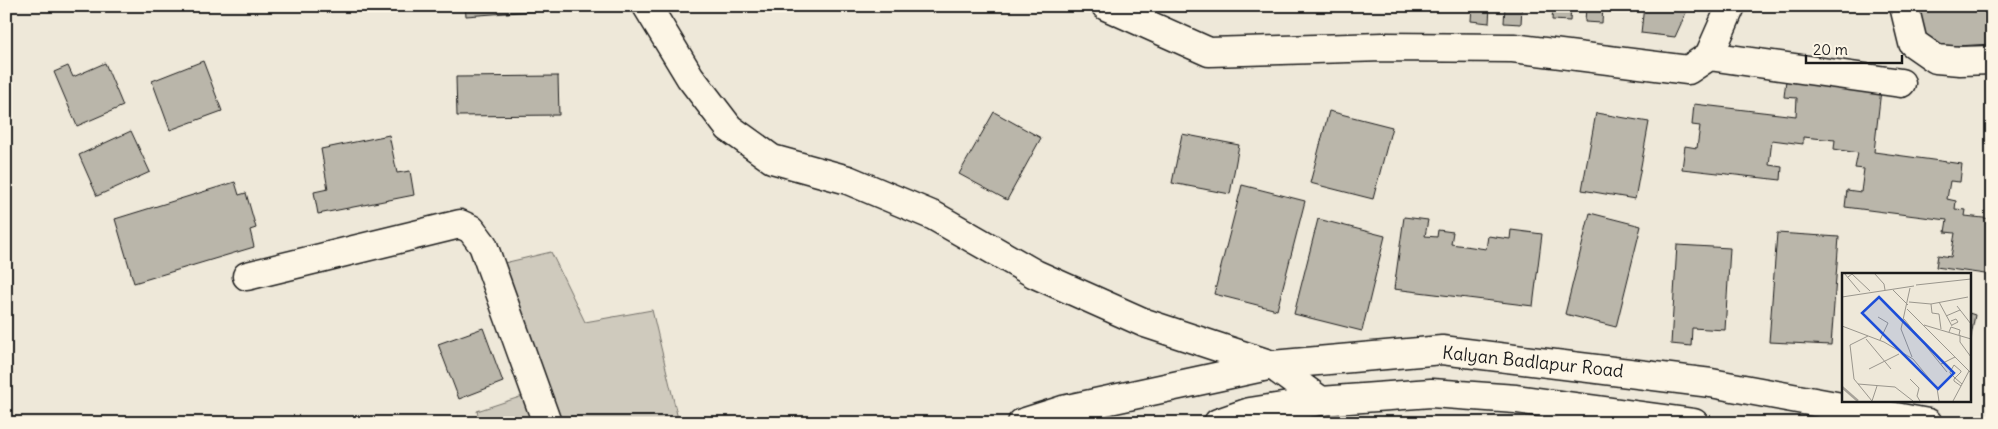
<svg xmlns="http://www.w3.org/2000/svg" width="1998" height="429" font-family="Delius,sans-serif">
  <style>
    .green { fill: #cfcabd; stroke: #76736c }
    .building { fill: #bab6aa; stroke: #1c1c1c }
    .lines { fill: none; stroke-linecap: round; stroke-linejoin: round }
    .minor-casing { stroke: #1c1c1c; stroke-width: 31 }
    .major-casing { stroke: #1c1c1c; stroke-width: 31 }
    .minor { stroke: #fcf5e5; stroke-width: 28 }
    .major { stroke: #fcf5e5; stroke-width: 28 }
    .labels { text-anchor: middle; stroke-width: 4.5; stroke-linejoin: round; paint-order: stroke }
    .street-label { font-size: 18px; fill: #1c1c1c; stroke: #fcf5e5 }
    .inset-river { fill: none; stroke: #a7a299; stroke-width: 2.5 }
    .inset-road { fill: none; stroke: #9a968d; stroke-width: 1 }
    .view { fill: #1d4ed8; fill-opacity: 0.15; stroke: #1d4ed8; stroke-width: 2.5 }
    .inset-edge { fill: none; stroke: #1c1c1c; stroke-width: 2.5 }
  </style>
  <rect width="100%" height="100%" fill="#eee8d9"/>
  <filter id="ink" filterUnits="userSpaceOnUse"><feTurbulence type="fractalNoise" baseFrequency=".02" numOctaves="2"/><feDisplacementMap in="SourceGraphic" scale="10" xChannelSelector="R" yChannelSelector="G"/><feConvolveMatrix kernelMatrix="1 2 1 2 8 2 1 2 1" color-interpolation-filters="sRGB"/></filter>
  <g filter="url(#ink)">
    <path class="green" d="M551,252L585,322L652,310L679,423H480L477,411L532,393L487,267Z"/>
    <path class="building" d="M465,6H572L573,8L466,16Z
      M1472,6H1490L1489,23L1471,21Z
      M1505,6H1522L1521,24L1504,23Z
      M1553,6H1571L1570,21L1552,20Z
      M1586,6H1603L1602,23L1585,22Z
      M1644,6H1689L1675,37L1641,33Z
      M1920,6H1992V44L1922,48Z
      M203,61L222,111L170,130L152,81Z
      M105,63L123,106L77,126L54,72L68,66L73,77Z
      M558,76L559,115L457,116L456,77Z
      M1786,80L1881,90L1874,152L1962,164L1960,182L1950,181L1947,199L1956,201L1955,209L1966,210L1965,216L1992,219V275L1936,267L1938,255L1951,257L1955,233L1945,232L1947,220L1845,207L1847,190L1861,192L1864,169L1855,168L1858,153L1834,149L1835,140L1803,137V144L1772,140L1769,165L1782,167L1781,180L1682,169L1685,146L1697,148L1700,126L1692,125L1694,104L1796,116L1797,98L1784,97Z
      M1329,111L1392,127L1373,199L1310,183Z
      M994,112L1041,138L1007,200L959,174Z
      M1596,113L1649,122L1635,199L1582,190Z
      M131,131L150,172L97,196L79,155Z
      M1182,134L1239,145L1230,194L1172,183Z
      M389,135L397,173L410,171L414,195L318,214L314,192L328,189L321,149Z
      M235,182L239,195L246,193L256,228L250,230L254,247L134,283L115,219Z
      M1242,185L1305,201L1277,310L1214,294Z
      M1590,213L1641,226L1616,327L1565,314Z
      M1404,217L1428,220L1425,236L1437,237L1438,230L1453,232L1451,244L1486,249L1488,236L1510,239L1511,230L1542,234L1533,306L1394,289Z
      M1318,219L1385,236L1362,331L1294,314Z
      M1777,233L1839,237L1831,345L1769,342Z
      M1677,245L1730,248L1725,330L1692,328L1691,346L1671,344Z
      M1969,313L1975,315L1969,347Z
      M483,328L503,382L459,399L438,344Z"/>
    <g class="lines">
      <g class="minor-casing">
        <path id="minor" d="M647,6L690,77L729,128L772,159L848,180L934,216L1035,274L1145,323L1272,365L1321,401
          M1106,6L1209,52L1383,47L1513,48L1688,70L1709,56L1731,6
          M1904,6L1913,43L1936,59L1960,61L1992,60
          M1709,56L1901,83
          M247,276L460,224L471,229L483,245L547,423"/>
      </g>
      <g class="major-casing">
        <path id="major" d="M1022,423L1063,410L1272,365L1442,350L1711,383L1928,423
          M1218,423L1250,412L1321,401L1431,393L1516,399L1694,423"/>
      </g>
      <use href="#minor" class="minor"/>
      <use href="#major" class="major"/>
    </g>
  </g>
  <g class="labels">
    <g class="street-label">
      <text transform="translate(1533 362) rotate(6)" y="6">Kalyan Badlapur Road</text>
    </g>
  </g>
  <g transform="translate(1842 273)">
    <rect width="129" height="129" fill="#eee8d9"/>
    <path class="inset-river" d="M0,114L16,128"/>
    <path class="inset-road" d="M2,0L18,19M32,0L42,11L43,17M6,4L10,1L28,18M74,12L129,6M68,15L59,56L70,84M51,17L66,32M0,24L72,13M67,29L89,31L126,24M97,29L110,53M89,31L90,40L97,41L99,56M115,33L129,51M65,36L129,100M104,43L118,37M36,44L46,50L38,67M62,46L105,99M109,48L114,46L116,49L110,52M82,52L129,66M0,53L42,69L71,86L95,115L97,128M107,59L109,54L118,57L117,62M118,62V69L129,84M26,63L8,72L12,106L30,128M24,66L49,96M99,91L113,84M27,96L57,81M68,106L77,115L75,123L78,128M16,111L53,114L71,128M119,113L112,108V106L119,99V98L112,92L108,99V100L113,105L120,111M30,128L35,113M111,128L127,98"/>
    <path class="view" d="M37,24L112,100L96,116L20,40Z"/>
    <rect width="129" height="129" class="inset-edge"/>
  </g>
  <rect width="1998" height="429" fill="none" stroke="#fcf5e5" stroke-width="25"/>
  <rect x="12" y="12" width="1973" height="404" fill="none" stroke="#1c1c1c" stroke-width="2" filter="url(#ink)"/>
  <path d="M1806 55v8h96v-8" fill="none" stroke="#1c1c1c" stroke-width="2.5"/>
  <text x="1813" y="55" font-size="15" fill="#1c1c1c" stroke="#fcf5e5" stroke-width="4" paint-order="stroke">20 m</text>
</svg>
